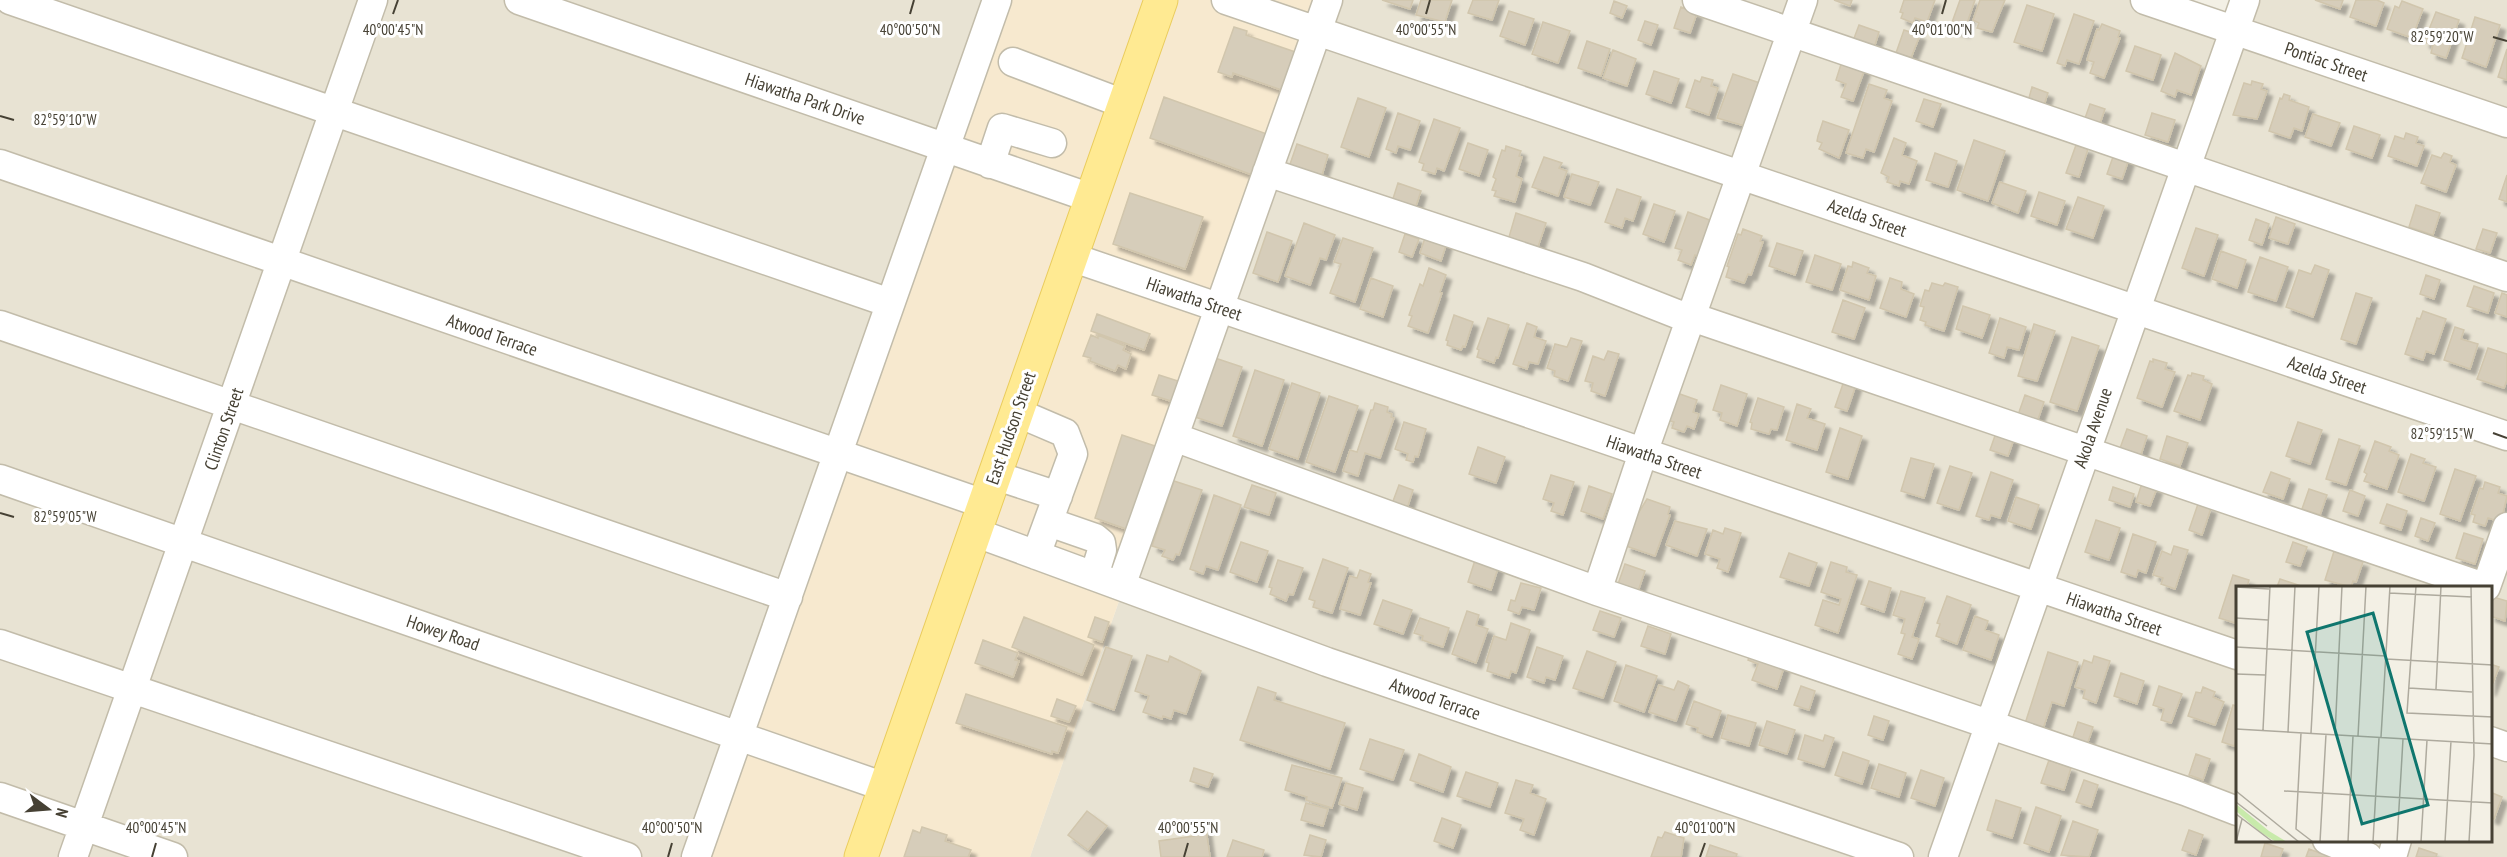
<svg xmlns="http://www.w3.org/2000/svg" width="2507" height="857" font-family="'PT Sans Narrow',sans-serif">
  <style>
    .residential { fill: #e8e3d3; fill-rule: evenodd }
    .commercial { fill: #f7e9cf }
    .building { fill: #d6cdba; stroke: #d1c6ad; stroke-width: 1.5; filter: url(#shadow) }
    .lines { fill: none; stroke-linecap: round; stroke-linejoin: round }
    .minor-casing { stroke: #c2bcaa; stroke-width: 31 }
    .major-casing { stroke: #eacc5d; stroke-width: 35 }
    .minor { stroke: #fff; stroke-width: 28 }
    .major { stroke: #ffea92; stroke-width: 33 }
    .ticks { fill: none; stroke: #464134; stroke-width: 2 }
    .labels { text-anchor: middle; stroke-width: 6; stroke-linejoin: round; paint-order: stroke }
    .street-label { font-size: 18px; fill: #464134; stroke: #fff }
    .inset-road { fill: none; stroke: #aeaa9e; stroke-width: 1.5 }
    .view { fill: #0f766e; fill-opacity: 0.15; stroke: #0f766e; stroke-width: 3 }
    .inset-edge { fill: none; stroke: #464134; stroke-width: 3 }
    .ticks-label { font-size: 15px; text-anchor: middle; fill: #464134; stroke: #fff; stroke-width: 6; stroke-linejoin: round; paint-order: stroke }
  </style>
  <defs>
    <filter id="shadow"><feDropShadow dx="5.5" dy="5.5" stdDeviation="1.5" flood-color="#0004"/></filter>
  </defs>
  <rect width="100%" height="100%" fill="#f3f0e5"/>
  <path class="residential" d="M0,0H996L695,857H0Z
    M1328,0H2178L2220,15L2229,11L2233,0H2507V857H1030ZM2237,587H2490V840H2237Z"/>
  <path class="commercial" d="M996,0H1328L1030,857H696Z"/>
  <path class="building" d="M1382,0H1413L1410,9Z
    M1421,0H1452L1445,22L1416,15Z
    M1473,0H1499L1492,20L1468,13Z
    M1834,0H1852L1850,6Z
    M1904,0H1935L1927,22L1915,18L1913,23L1901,18L1903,13L1900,12Z
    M1960,0H1975L1964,32L1950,28Z
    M1980,0H2005L1992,32L1977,28L1979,23L1973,20Z
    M2315,0H2343L2340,9Z
    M2356,0H2377L2384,3L2376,26L2350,17Z
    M1614,1L1627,6L1622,18L1610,13Z
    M2402,1L2423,9L2412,38L2387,29L2395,6L2399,8Z
    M2027,5L2054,14L2042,51L2014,42Z
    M1681,7L1697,13L1690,33L1674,28Z
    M1509,11L1534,19L1525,45L1500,36Z
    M2436,12L2459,20L2446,58L2431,53L2433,45L2424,42Z
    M2074,14L2094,21L2079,64L2067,60L2065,66L2057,63Z
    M2475,17L2500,25L2486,67L2462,58Z
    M1645,21L1658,25L1651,45L1638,40Z
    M1543,22L1570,31L1558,63L1532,54Z
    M2102,24L2120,31L2118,37L2120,38L2104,78L2090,73L2094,62L2087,60L2097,29L2099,30Z
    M1859,25L1879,32L1874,48L1853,41Z
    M1234,27L1247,31L1246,35L1304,55L1290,93L1233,73L1232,77L1218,72Z
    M1904,30L1920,35L1911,58L1896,53Z
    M1587,41L1610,49L1601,76L1578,68Z
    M2135,46L2161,55L2153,80L2126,71Z
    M2507,49V80L2498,77Z
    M1613,50L1636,59L1627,86L1603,78Z
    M2175,53L2201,66L2191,95L2177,90L2175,97L2161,91Z
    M1843,58L1866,66L1853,101L1841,97L1846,84L1836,80Z
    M1654,71L1679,79L1671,103L1646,94Z
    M1733,74L1760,83L1745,126L1717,118Z
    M1702,77L1713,80L1711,86L1718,88L1709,115L1686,107L1695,80L1700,82Z
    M2252,81L2263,84L2261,89L2267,91L2257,119L2233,115L2244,83L2251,85Z
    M1869,84L1887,90L1884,98L1892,101L1874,152L1866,149L1863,158L1846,153Z
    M2032,87L2048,93L2042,111L2027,105Z
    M2284,94L2290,96L2289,100L2309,107L2302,131L2294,128L2290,138L2269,131L2280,98L2282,99Z
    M1164,97L1275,137L1261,178L1150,138Z
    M1358,98L1386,108L1369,157L1341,147Z
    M1924,99L1941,104L1933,127L1916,121Z
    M2090,104L2105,109L2098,129L2083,124Z
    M1398,113L1420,121L1410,150L1398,146L1396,153L1386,149Z
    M2152,113L2175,120L2168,142L2145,135Z
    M2313,114L2340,123L2331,146L2305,137Z
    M1434,119L1460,128L1444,171L1437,168L1435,174L1422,170L1424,164L1419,162Z
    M1823,121L1849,130L1839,158L1819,149L1822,143L1817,141L1818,136Z
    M2354,126L2380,135L2372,158L2346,149Z
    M2406,133L2418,137L2416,143L2424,146L2417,166L2388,156L2395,136L2404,139Z
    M1894,138L1906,143L1902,155L1917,161L1909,184L1900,181L1899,186L1887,182L1889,177L1881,173Z
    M1974,140L2005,151L1988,201L1957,190Z
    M1468,143L1488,150L1479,176L1459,169Z
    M1297,144L1328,155L1320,182L1289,167Z
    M2076,145L2088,149L2079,177L2066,173Z
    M1506,146L1521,151L1519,156L1522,157L1516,176L1522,179L1515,202L1494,196L1496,191L1492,190L1496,179L1493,177L1502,150L1505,151Z
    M1935,153L1957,161L1948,187L1926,180Z
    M2444,153L2452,156L2450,162L2456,165L2446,192L2421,183L2432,155L2441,158Z
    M2114,154L2129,159L2122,179L2107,174Z
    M1544,157L1562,163L1559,168L1567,171L1558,196L1532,187Z
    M1572,174L1599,182L1590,205L1564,197Z
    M2507,175V202L2499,199Z
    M2000,182L2026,191L2018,213L1992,203Z
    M1398,183L1421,191L1415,209L1391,205Z
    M1617,189L1641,197L1633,221L1625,218L1622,228L1605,222Z
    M2039,192L2065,201L2057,225L2031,216Z
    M1130,193L1203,217L1185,269L1113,244Z
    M2078,197L2104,206L2093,238L2066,229Z
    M1654,204L1675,211L1664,242L1643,234Z
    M2416,205L2440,213L2433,235L2409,227Z
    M1688,212L1715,222L1703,258L1695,255L1691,265L1678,260L1682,250L1675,248Z
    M1516,213L1546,223L1538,247L1509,237Z
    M2276,217L2295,224L2288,244L2269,238Z
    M2256,219L2269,224L2262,245L2249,240Z
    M1304,223L1335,235L1326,260L1320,258L1310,285L1285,276Z
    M2196,228L2218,235L2204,276L2182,268Z
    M1743,229L1762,236L1760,241L1763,242L1751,275L1748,274L1744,283L1726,277L1729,267L1727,266L1738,234L1741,235Z
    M2483,229L2497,233L2490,253L2476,249Z
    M1267,232L1292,241L1278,282L1253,273Z
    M1427,232L1448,239L1441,261L1420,253Z
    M1405,234L1419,239L1412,257L1399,252Z
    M1343,238L1373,248L1355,302L1330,293L1341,264L1334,262Z
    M1777,243L1803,251L1795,275L1769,266Z
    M2221,251L2246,260L2237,288L2212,279Z
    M1815,255L1841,264L1832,290L1806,282Z
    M2260,257L2288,267L2276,301L2248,292Z
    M1853,262L1869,268L1867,273L1876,276L1869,300L1840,290L1848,266L1852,267Z
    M2315,265L2329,270L2313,317L2286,307L2299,270L2311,274Z
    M1429,268L1446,275L1440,292L1442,293L1428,333L1408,326L1412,316L1409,315L1420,284L1423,286Z
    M2426,275L2440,280L2434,299L2420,294Z
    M1371,278L1393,286L1383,317L1360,309Z
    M1890,278L1902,282L1901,289L1914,294L1906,317L1880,308Z
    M1932,283L1943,286L1945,283L1958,287L1944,331L1925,325L1926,322L1920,320L1924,307L1920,306L1925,290L1929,291Z
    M2474,286L2494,293L2488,313L2467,306Z
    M2356,293L2372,298L2356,344L2341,339Z
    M2502,293L2507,295V317L2495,313Z
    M1843,300L1865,308L1854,339L1832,332Z
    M1963,306L1990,315L1982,338L1956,329Z
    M2423,311L2446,319L2434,354L2426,351L2423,360L2405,354L2417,318L2420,319Z
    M1097,314L1150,334L1144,350L1091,331Z
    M1454,315L1473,322L1465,347L1463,346L1461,350L1447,345L1448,341L1446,340Z
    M1488,318L1509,325L1498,358L1496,357L1494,363L1477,357L1479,350L1477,349Z
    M2000,318L2026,327L2019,350L2007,347L2004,358L1989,353Z
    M1527,323L1537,327L1534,337L1546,341L1538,364L1529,362L1527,369L1513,364Z
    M2034,324L2055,331L2037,381L2018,376Z
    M2455,327L2464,330L2461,339L2478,344L2470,369L2444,360Z
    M1091,335L1098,338V335L1125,346L1123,350L1131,354L1126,369L1118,365L1115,371L1090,361L1091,358L1083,356Z
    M2072,337L2099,346L2077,411L2050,402Z
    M1571,338L1582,341L1568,381L1554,376L1555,371L1547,368L1555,344L1567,347Z
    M2488,348L2507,354V380L2504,388L2477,379Z
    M1608,351L1619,354L1605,396L1591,391L1593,383L1585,381L1593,356L1604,360Z
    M1215,358L1242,367L1222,426L1195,417Z
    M2153,359L2167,363L2165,369L2175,372L2162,407L2137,398L2150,361L2153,362Z
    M1255,370L1284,380L1262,446L1233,436Z
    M2192,373L2204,376L2203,380L2212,384L2200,420L2174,411L2188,375L2191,376Z
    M1159,375L1181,382L1174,402L1152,395Z
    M1845,378L1857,382L1847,411L1835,407Z
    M1292,383L1320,393L1298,459L1269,449Z
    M1721,385L1747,394L1737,426L1720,420L1722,413L1713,410Z
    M1677,393L1697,400L1693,412L1699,414L1694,429L1687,426L1684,432L1672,428L1674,422L1667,420Z
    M2025,395L2044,402L2037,422L2018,415Z
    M1329,396L1358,406L1335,472L1306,462Z
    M1758,398L1784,407L1777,430L1771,429L1769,434L1751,429L1752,423L1750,422Z
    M1375,403L1388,407L1387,412L1392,414L1391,417L1394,418L1380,458L1365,453L1358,476L1343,471L1350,450L1357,452L1371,410H1373Z
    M1797,404L1811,409L1807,418L1825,424L1817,450L1786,440Z
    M1404,422L1426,429L1418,457L1415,456L1413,462L1406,460L1408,454L1395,449Z
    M2298,422L2322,430L2310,464L2286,456Z
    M1998,427L2016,433L2008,456L1990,450Z
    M1840,428L1862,436L1848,479L1826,472Z
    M2127,429L2147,436L2140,458L2119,451Z
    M1122,435L1158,447L1129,530L1095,518Z
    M2167,436L2188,443L2180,466L2160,459Z
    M2339,439L2360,446L2346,485L2326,479Z
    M2375,441L2391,447L2389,451L2399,455L2387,489L2364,481L2367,474L2364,472Z
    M1478,447L1505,457L1496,483L1469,474Z
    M2411,454L2425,459L2423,463L2436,467L2424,501L2398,492Z
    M1911,458L1934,464L1924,498L1901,491Z
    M1950,466L1972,473L1959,510L1937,503Z
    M2455,469L2476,476L2460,521L2440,514Z
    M1991,472L2013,480L2000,518L1991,515L1989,520L1976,516Z
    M2271,472L2290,479L2283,499L2263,492Z
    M1551,475L1574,482L1563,515L1551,511L1554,503L1543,499Z
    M1174,481L1202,490L1179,555L1176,554L1173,560L1162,556L1165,550L1152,546Z
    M2485,482L2500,487L2498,493L2507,496L2501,522L2488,518L2485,526L2473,522L2475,515L2471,514L2480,488L2483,489Z
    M2142,483L2157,488L2150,506L2136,502Z
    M1252,485L1276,493L1269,515L1244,507Z
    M1399,485L1413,490L1404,518L1389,512Z
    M1589,486L1612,494L1603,519L1581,511Z
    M2113,487L2134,494L2130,507L2109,500Z
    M2309,489L2327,495L2320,515L2302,509Z
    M2350,490L2365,496L2358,516L2343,511Z
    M1214,495L1241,505L1218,570L1206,566L1203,574L1190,569Z
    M2016,497L2039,505L2031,529L2008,521Z
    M1647,499L1670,507L1668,514L1670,515L1655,556L1626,546L1632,509L1639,512Z
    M2198,504L2211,508L2202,535L2189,530Z
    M2387,504L2407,511L2401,530L2380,523Z
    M2421,518L2435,523L2428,541L2415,536Z
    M2096,520L2120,528L2109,560L2085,552Z
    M1675,521L1707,529L1697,556L1666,545Z
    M1725,528L1741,533L1728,572L1717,568L1720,559L1705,554L1713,530L1723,534Z
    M2464,533L2483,539L2475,564L2456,558Z
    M2133,534L2156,542L2146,573L2138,570L2136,577L2121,572Z
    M1241,542L1268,551L1257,582L1230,572Z
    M2293,542L2307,547L2300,566L2286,562Z
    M2174,546L2188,550L2175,589L2161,584L2163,578L2153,575L2162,551L2171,555Z
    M2335,548L2352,554L2351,558L2363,562L2356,582L2353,581L2351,587L2325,580Z
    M1789,553L1817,563L1809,586L1780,577Z
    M1476,557L1499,565L1491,590L1468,582Z
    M1323,559L1348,568L1332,613L1313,607L1315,601L1309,599Z
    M1278,560L1303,568L1293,595L1289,594L1286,601L1270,594L1272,588L1269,587Z
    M1831,562L1847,567L1846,572L1857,575L1838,633L1815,625L1823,600L1839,605L1841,599L1821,592Z
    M1625,564L1645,571L1637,594L1617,587Z
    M1360,570L1371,574L1368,582L1371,583L1360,615L1340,609L1350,576L1357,578Z
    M2233,575L2249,580L2247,587H2237L2235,623L2219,618Z
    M2280,579L2304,587H2277Z
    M1869,581L1891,588L1884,612L1861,604Z
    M1521,583L1541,588L1534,610L1522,607L1519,614L1508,610L1511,600L1515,601Z
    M1901,591L1925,598L1912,637L1919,639L1912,659L1898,654L1905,634L1901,633L1905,619L1893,615Z
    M1947,596L1971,605L1957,644L1936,636L1940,624L1937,623Z
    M2493,597L2507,601L2505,621L2490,616Z
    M1383,600L1412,610L1403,634L1374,624Z
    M1467,611L1479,615L1476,625L1488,629L1476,663L1452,654Z
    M1600,611L1621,618L1614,637L1593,630Z
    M1975,616L1988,621L1985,630L1999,635L1991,660L1963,650Z
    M1024,617L1094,645L1082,675L1012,647Z
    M1095,617L1109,622L1102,642L1088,637Z
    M1420,618L1449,628L1443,647L1422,640L1423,636L1414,633Z
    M1511,623L1530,630L1516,673L1511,671L1509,678L1487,671L1489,663L1486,662L1494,636L1506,640Z
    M1648,626L1671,634L1665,654L1641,646Z
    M983,640L1018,653L1015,660L1019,661L1013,677L975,663Z
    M1106,647L1132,656L1114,710L1087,700Z
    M1537,647L1563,656L1555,680L1546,677L1544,683L1527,677Z
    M1587,651L1616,662L1603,698L1573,688Z
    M1751,652L1785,664L1777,689L1752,680L1758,664L1748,660Z
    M2048,652L2078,662L2064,706L2052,702L2041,735L2023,730Z
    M1147,655L1168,662L1170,656L1201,671L1186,714L1174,710L1171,719L1163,716L1162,719L1143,712L1149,696L1135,691Z
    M2094,656L2110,661L2096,703L2083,698L2085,690L2075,687L2084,660L2092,663Z
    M2490,664L2499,667L2490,691Z
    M1626,665L1657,676L1644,712L1614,701Z
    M2121,673L2144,681L2137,704L2114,696Z
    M1678,681L1689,686L1676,721L1649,712L1659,685L1674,690Z
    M1801,686L1815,691L1809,710L1794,705Z
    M2159,686L2182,694L2171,723L2161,720L2164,709L2153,705Z
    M1258,687L1276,693L1274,700L1345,723L1330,769L1240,740Z
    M2203,687L2215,692L2213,697L2224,702L2215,725L2188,716L2196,692L2201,693Z
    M966,694L1067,727L1058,753L1052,751V754L956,723Z
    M1057,699L1076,706L1069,722L1051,716Z
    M1694,701L1721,711L1712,737L1697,732L1698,728L1686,724Z
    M2233,705L2237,706V738L2234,746L2222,742Z
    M1728,715L1756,723L1749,746L1721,738Z
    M1874,716L1889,721L1883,740L1868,735Z
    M1767,721L1795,730L1787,754L1759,745Z
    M2078,722L2093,727L2086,748L2071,743Z
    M1805,735L1823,741L1825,735L1834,738L1824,767L1798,759Z
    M1370,739L1404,750L1393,780L1360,769Z
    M1843,752L1869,761L1862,784L1835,775Z
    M1419,754L1451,767L1443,792L1410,780Z
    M2196,754L2210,759L2203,780L2189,775Z
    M2049,760L2071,768L2064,790L2041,783Z
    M1879,764L1906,773L1899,797L1871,788Z
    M1292,765L1342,778L1332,808L1306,800L1307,797L1285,790Z
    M1194,768L1213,774L1208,787L1190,781Z
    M1921,770L1944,778L1935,806L1911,798Z
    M1466,772L1498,783L1490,807L1457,796Z
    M1516,780L1533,785L1530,793L1546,799L1534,835L1520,830L1524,819L1505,813Z
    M2084,780L2098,785L2091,807L2076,802Z
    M1346,783L1363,788L1357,810L1339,804Z
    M2490,792L2502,797L2494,819L2490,818Z
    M1996,800L2021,808L2012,838L1987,830Z
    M1306,803L1328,809L1323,826L1301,820Z
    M2036,807L2061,816L2049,852L2024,843Z
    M1087,811L1107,826L1088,850L1068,835Z
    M1442,818L1461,825L1453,848L1434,841Z
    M2073,821L2098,830L2089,857L2061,855Z
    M922,827L947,835L945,841L971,850L968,857H904L913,830L920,833Z
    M1206,829L1210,857H1161L1159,841L1194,836L1193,830Z
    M2189,830L2203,835L2196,855L2182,850Z
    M1665,832L1684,838L1681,857H1651L1658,837L1662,838Z
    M1310,835L1326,840L1321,857L1304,855Z
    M1233,840L1264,850L1262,857H1227Z
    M2265,843L2283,849L2280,857H2261Z
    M1710,845L1737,854L1736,857H1706Z
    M2419,848L2437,854L2436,857H2416Z
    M2309,849L2328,856V857H2306Z"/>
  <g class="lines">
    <g class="minor-casing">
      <path id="minor" d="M10,0L890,303
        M519,0L1091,198
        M1226,0L2507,436
        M1697,0L2507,277
        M2145,0L2507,123
        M1013,62L1124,104
        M0,164L984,504
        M990,164L1002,128L1052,143
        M1267,172L1583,277L1677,314L1692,317L2484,587
        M1071,257L2237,655
        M0,325L788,597
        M1016,412L1065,433L1073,454L1036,555
        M1174,437L1597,591L2185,791L2237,811
        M994,475L1058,496
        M0,479L885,787
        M1049,522L1095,538L1101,543L1102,550L1094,576
        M974,532L1327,662L1899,857
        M1121,586L1328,0
        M2486,587L2507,527
        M1597,591L1643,453L1803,0
        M0,644L627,857
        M2490,741L2507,747
        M0,797L173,857
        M2327,840L2368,857
        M73,857L373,0
        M696,857L997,0
        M1943,857L2245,0
        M2392,857L2397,840"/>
    </g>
    <g class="major-casing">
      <path id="major" d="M861,857L1161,0"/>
    </g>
    <use href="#minor" class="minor"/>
    <use href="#major" class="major"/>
  </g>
  <path class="ticks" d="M393,14L398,0M910,14L914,0M1426,14L1430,0M1942,14L1946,0M2493,37L2507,41M0,116L14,120M2493,433L2507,438M0,513L14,517M152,857L156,843M668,857L672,843M1184,857L1188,843M1700,857L1705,843"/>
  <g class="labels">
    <g class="street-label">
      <text transform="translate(2326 62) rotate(19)" y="6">Pontiac Street</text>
      <text transform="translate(805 99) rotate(19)" y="6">Hiawatha Park Drive</text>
      <text transform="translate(1867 218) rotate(19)" y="6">Azelda Street</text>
      <text transform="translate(1194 299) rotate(19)" y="6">Hiawatha Street</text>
      <text transform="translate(492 335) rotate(19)" y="6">Atwood Terrace</text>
      <text transform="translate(2327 375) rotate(19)" y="6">Azelda Street</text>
      <text transform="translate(1011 428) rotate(-71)" y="6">East Hudson Street</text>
      <text transform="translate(2093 428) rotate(-71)" y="6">Akola Avenue</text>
      <text transform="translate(224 429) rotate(-71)" y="6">Clinton Street</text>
      <text transform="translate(1654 457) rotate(19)" y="6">Hiawatha Street</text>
      <text transform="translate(2114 614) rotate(19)" y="6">Hiawatha Street</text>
      <text transform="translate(443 633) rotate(19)" y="6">Howey Road</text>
      <text transform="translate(1435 699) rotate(19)" y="6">Atwood Terrace</text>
    </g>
  </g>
  <g transform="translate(2236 586)">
    <rect width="256" height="256" fill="#f3f0e5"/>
    <path d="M0,218L33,245L51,256H40L24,246L0,225Z" fill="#c8eaab"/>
    <path class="inset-road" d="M180,0L171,127L257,131M0,1L33,3M153,7L236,11M0,32L32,34M0,61L150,70M150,73L257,79M0,88L29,89M173,102L236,106M200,103L205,0M0,143L257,158M27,144L34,0M52,146L59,0M65,147L60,243L77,256M75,147L83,0M99,149L106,0M122,150L130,0M145,151L154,0M0,205L63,256M48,205L257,217M0,216L31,240M0,228L37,256M0,256L6,233M84,256L90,148M112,256L117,150M137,256L143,152M161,256L167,153M185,256L191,154M209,256L215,155M233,256L238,169L235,0"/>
    <path class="view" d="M137,27L192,219L126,238L71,46Z"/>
    <rect width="256" height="256" class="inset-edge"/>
  </g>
  <g class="ticks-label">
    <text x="393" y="35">40°00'45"N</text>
    <text x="910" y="35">40°00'50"N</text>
    <text x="1426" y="35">40°00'55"N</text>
    <text x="1942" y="35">40°01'00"N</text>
    <text x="2442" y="42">82°59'20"W</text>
    <text x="65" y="125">82°59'10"W</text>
    <text x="2442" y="439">82°59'15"W</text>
    <text x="65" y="522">82°59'05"W</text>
    <text x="156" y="833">40°00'45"N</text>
    <text x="672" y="833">40°00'50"N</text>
    <text x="1188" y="833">40°00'55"N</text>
    <text x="1705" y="833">40°01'00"N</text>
  </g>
  <g transform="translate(48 809) rotate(106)" stroke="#ffffff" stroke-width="4.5" paint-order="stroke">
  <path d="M0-4.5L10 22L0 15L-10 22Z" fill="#464134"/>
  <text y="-9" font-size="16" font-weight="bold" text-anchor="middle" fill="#464134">N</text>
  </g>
</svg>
